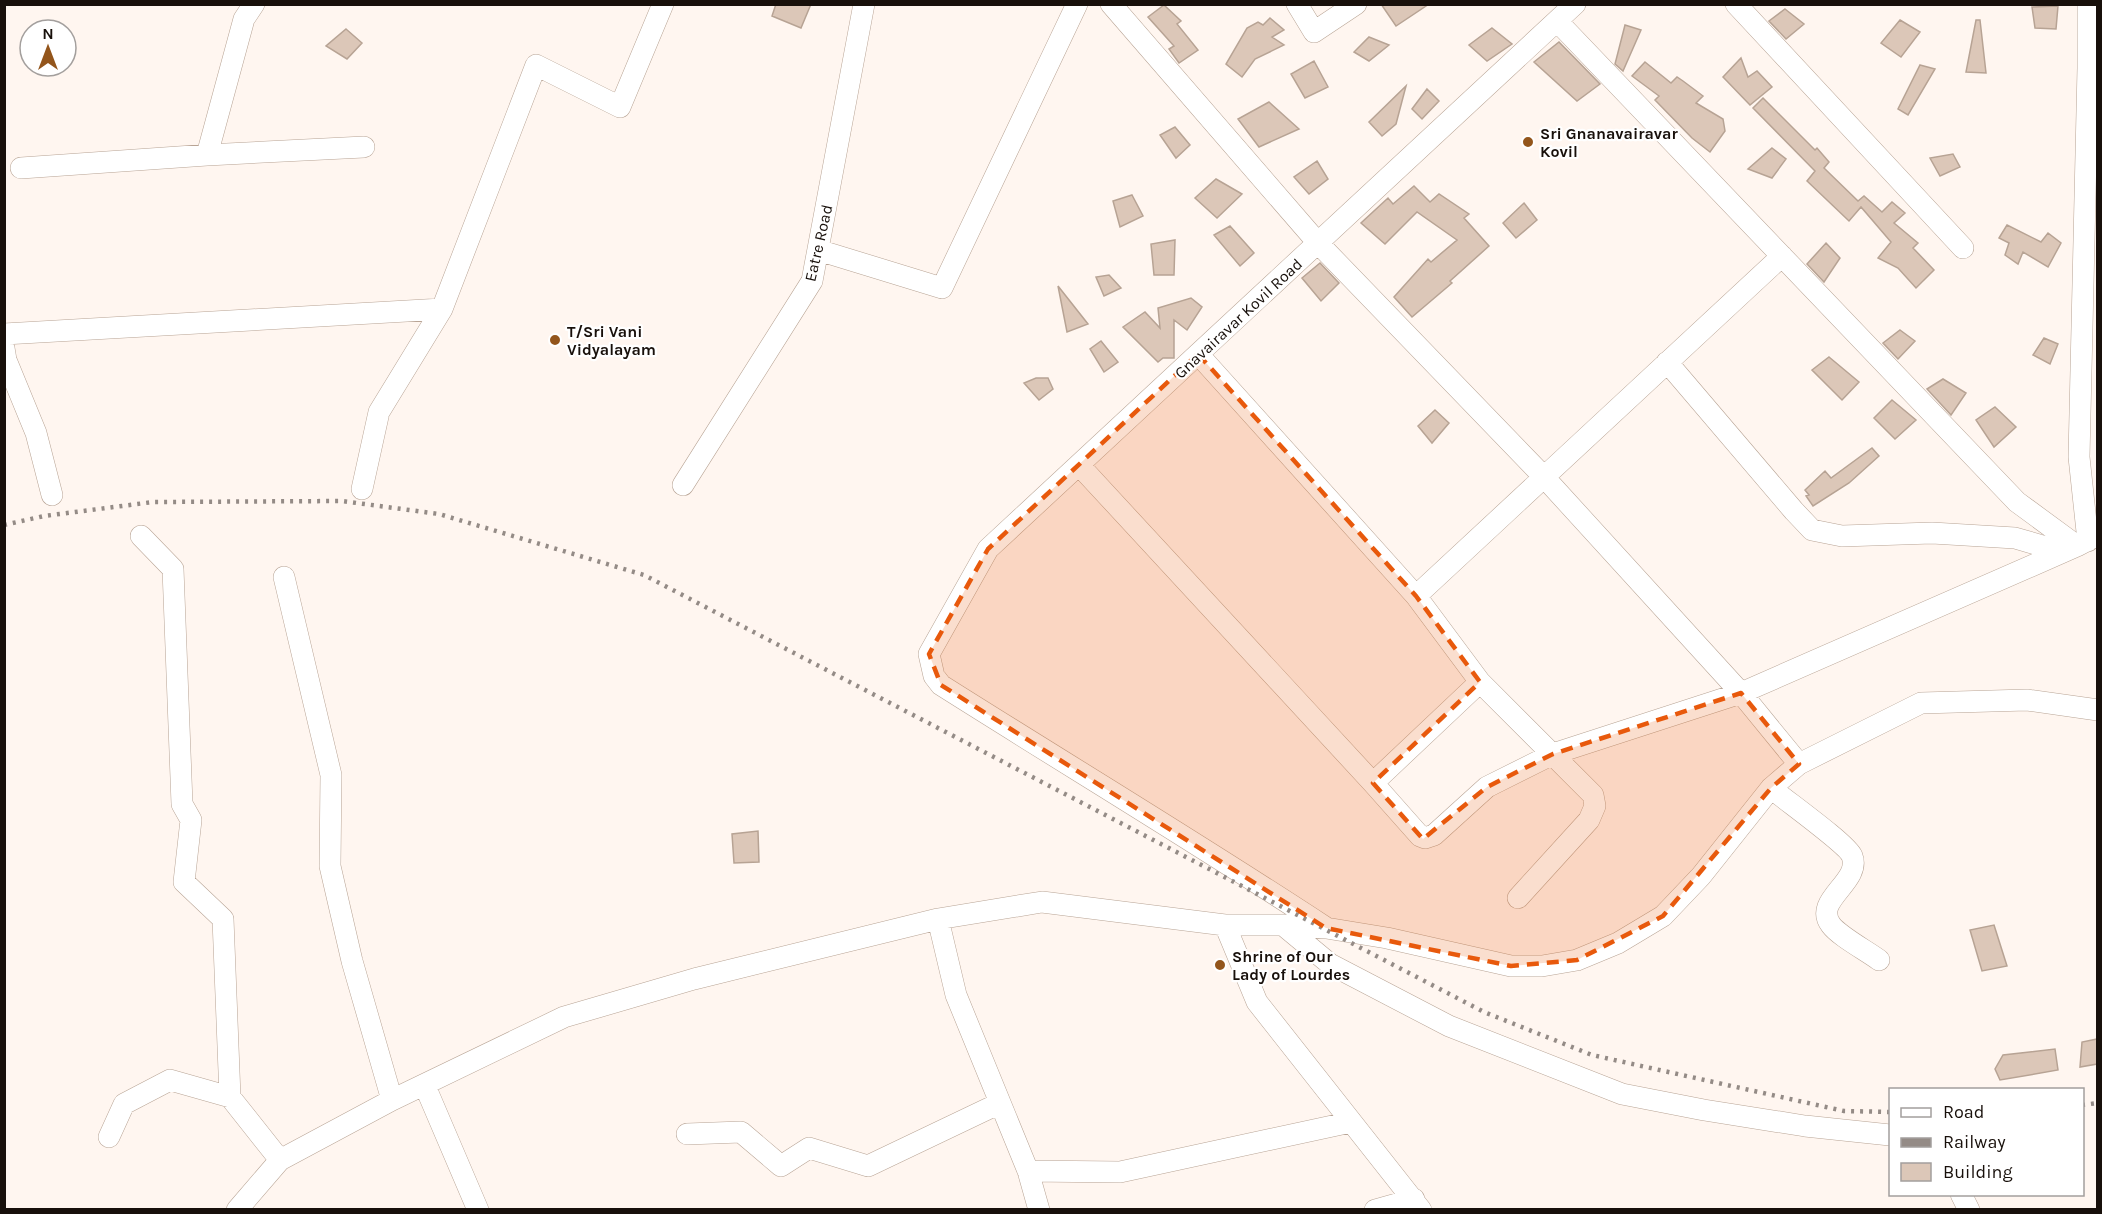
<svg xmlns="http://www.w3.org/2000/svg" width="2102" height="1214" font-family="Karla,sans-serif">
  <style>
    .building { fill: #dcc7b8; stroke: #b7a394; stroke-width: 1.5 }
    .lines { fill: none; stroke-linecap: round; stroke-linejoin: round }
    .minor-casing { stroke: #b8a495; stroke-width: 22 }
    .minor { stroke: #fff; stroke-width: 21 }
    .rail { stroke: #948b86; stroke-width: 4.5; stroke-dasharray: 3 6; stroke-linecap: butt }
    .marked { fill: #e8590c; fill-opacity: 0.2; stroke: #e8590c; stroke-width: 4.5; stroke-dasharray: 12 8; stroke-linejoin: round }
    .poi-dot { fill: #93551b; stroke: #fff; stroke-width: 2 }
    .labels { text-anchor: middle; stroke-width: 4.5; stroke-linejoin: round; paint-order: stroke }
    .poi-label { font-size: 16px; font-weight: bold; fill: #18100b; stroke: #fff; text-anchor: start }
    .street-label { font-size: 16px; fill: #18100b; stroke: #fff }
  </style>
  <rect width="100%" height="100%" fill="#fff6f0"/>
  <path class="building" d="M776,4H811L801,28L772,16Z
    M1381,4H1429L1396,26Z
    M1164,5L1181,21L1177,24L1198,50L1179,63L1169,49L1174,46L1148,17Z
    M2058,6L2056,29L2035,28L2032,7Z
    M1785,9L1804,24L1786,39L1769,21Z
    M1270,18L1284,30L1272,37L1284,45L1255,59L1242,77L1226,64L1247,28L1258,22L1263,25Z
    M1900,20L1920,32L1901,57L1881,43Z
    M1976,20H1980L1986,73L1966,72Z
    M1625,25L1641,30L1623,71L1615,64Z
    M1492,28L1512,44L1487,61L1469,45Z
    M346,29L362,43L347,59L326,46Z
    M1369,37L1389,45L1369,61L1354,52Z
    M1559,42L1600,84L1577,101L1534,62Z
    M1741,58L1748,77L1757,71L1772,87L1750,105L1723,77Z
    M1314,61L1328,87L1305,98L1291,74Z
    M1645,62L1671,83L1677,77L1683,81L1703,96L1696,103L1723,119L1725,131L1710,152L1692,138L1655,100L1659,96L1632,76Z
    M1920,65L1935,69L1908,115L1898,109Z
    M1406,86L1396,124L1382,136L1369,122Z
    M1427,89L1439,101L1422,119L1412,109Z
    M1763,98L1815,150L1817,148L1829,162L1824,168L1858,201L1864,196L1882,212L1892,202L1905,213L1894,223L1918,243L1913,248L1934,270L1916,288L1898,268L1878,258L1891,242L1861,207L1849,221L1807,181L1815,171L1753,108Z
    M1269,102L1299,129L1259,147L1238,119Z
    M1175,127L1190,145L1176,158L1160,135Z
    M1772,148L1786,159L1772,178L1748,169Z
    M1953,154L1960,167L1940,176L1930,158Z
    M1317,161L1328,179L1309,194L1294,177Z
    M1216,179L1242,194L1217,218L1195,198Z
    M1414,186L1430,202L1439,194L1469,214L1464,218L1489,246L1450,281L1452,283L1412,317L1394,297L1428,259L1431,262L1457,240L1417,212L1385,244L1361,223L1388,198L1393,204Z
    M1132,195L1143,216L1120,227L1113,201Z
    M1524,203L1537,220L1516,238L1503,223Z
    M2007,225L2041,242L2048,233L2061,243L2048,267L2023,252L2018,264L2005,255L2009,243L1999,238Z
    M1230,226L1254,253L1240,266L1214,235Z
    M1175,240L1174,275H1154L1151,244Z
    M1826,243L1840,258L1824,282L1807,264Z
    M1320,263L1339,283L1321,301L1302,278Z
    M1109,275L1121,288L1104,296L1096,277Z
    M1058,286L1088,324L1067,332Z
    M1191,298L1202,307L1187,330L1174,320V358H1163L1158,362L1123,327L1145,312L1160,328L1158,308Z
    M1900,330L1915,341L1898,359L1883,343Z
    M2044,338L2058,344L2050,364L2033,355Z
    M1101,341L1118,362L1104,372L1090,349Z
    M1829,357L1859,382L1842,400L1812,370Z
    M1036,378H1048L1053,389L1039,400L1024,383Z
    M1943,379L1966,393L1951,415L1927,389Z
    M1892,400L1916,420L1895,439L1874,418Z
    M1995,407L2016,427L1994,447L1976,420Z
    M1435,410L1449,423L1432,443L1418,426Z
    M1872,448L1879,456L1849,483L1813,506L1806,496L1809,495L1805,490L1825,471L1831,478Z
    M758,831L759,862L734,863L732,834Z
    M1994,925L2007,966L1982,971L1970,930Z
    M2097,1039V1064L2080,1067L2082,1042Z
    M2055,1049L2058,1070L2000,1080L1995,1069L2003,1055Z"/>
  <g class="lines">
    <g class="minor-casing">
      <path id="minor" d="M1111,4L1318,243L1544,477L1741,693L1799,764
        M1297,4L1314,32L1356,4
        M1736,4L1963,248
        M1557,21L2017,502L2077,546
        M207,155L244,19L254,4
        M21,168L207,155L364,147
        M818,250L942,288L1077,4
        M4,334L442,309
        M4,348L6,360L36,433L52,495
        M1198,354L1416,596L1480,682L1593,795L1595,806L1589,820L1518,898
        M1667,362L1794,511L1812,530L1842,536L1932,533L2015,538L2063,552
        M1079,465L1373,783L1420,836L1425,838L1434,835L1487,787L1553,754L1741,693L2077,546L2098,535
        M683,485L812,281L864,4
        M362,489L379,412L442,309L536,65L620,107L663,4
        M141,536L173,569L182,804L191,820L184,882L223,919L230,1097
        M2088,541L2079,457L2088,68V4
        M284,577L331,775L330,866L352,961L392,1100
        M1416,596L1782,256
        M1373,783L1480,682
        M1771,788C1785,800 1847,844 1852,856C1862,882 1812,900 1831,925C1839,936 1867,951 1879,960
        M1225,925L1257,1002L1421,1210
        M1283,925L1330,964L1449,1026L1622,1094L1704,1110L1805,1126L1890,1135
        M1325,927C1199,844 1069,766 941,685L934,676L929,654L988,549L1575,4
        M425,1086L478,1210
        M687,1134L741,1132L781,1166L809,1148L868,1166L1000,1103
        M109,1137L124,1104L170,1080L230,1097L280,1160
        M1028,1171L1120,1172L1351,1122
        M1961,1194L1969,1210
        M237,1210L280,1160L392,1100L564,1017L694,979L938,919
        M1039,1210L1028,1171L956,995L938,919L1042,902L1225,925H1283L1326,928L1387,938L1511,966H1542L1577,960L1618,943L1663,916L1701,876L1771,788L1799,764L1921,703L2027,700L2098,710
        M1375,1210L1414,1199"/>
    </g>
    <use href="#minor" class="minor"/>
    <path class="rail" d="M4,525L44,516L153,502L342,501L439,514L644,575L1484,1012L1592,1055L1844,1111L1890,1112
      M2082,1105L2098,1103"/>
  </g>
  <path class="marked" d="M1198,354L1416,596L1480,682L1373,783L1423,839L1487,787L1553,754L1741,693L1799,764L1771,788L1663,916L1577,960L1511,966L1326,928L941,685L929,654L988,549Z"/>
  <g class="poi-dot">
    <circle cx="1528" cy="142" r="6"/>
    <circle cx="555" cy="340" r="6"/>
    <circle cx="1220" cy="965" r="6"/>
  </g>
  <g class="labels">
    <g class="poi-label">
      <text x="1540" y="139">Sri Gnanavairavar<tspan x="1540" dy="18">Kovil</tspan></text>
      <text x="567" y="337">T/Sri Vani<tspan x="567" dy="18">Vidyalayam</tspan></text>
      <text x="1232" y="962">Shrine of Our<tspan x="1232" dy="18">Lady of Lourdes</tspan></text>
    </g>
    <g class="street-label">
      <text transform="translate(818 243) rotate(-77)" y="6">Eatre Road</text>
      <text transform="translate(1238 318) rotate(-43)" y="6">Gnavairavar Kovil Road</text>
    </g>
  </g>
  <rect width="2102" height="1214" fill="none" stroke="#18100b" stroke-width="12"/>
  <rect x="1889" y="1088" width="195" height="108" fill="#ffffff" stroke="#a39f9d" stroke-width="1.5"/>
  <rect x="1901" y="1108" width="30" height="9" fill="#ffffff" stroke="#a39f9d" stroke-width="1.5"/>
  <text x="1943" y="1118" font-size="18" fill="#18100b">Road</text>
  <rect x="1901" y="1138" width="30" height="9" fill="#948b86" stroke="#a39f9d" stroke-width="1.5"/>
  <text x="1943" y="1148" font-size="18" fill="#18100b">Railway</text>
  <rect x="1901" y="1163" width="30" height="18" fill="#dcc7b8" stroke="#a39f9d" stroke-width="1.5"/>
  <text x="1943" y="1178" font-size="18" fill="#18100b">Building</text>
  <g transform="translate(48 48)"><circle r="28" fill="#ffffff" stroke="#a39f9d" stroke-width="1.5"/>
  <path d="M0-4.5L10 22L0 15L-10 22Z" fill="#93551b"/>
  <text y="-9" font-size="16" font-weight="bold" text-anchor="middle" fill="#18100b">N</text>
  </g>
</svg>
